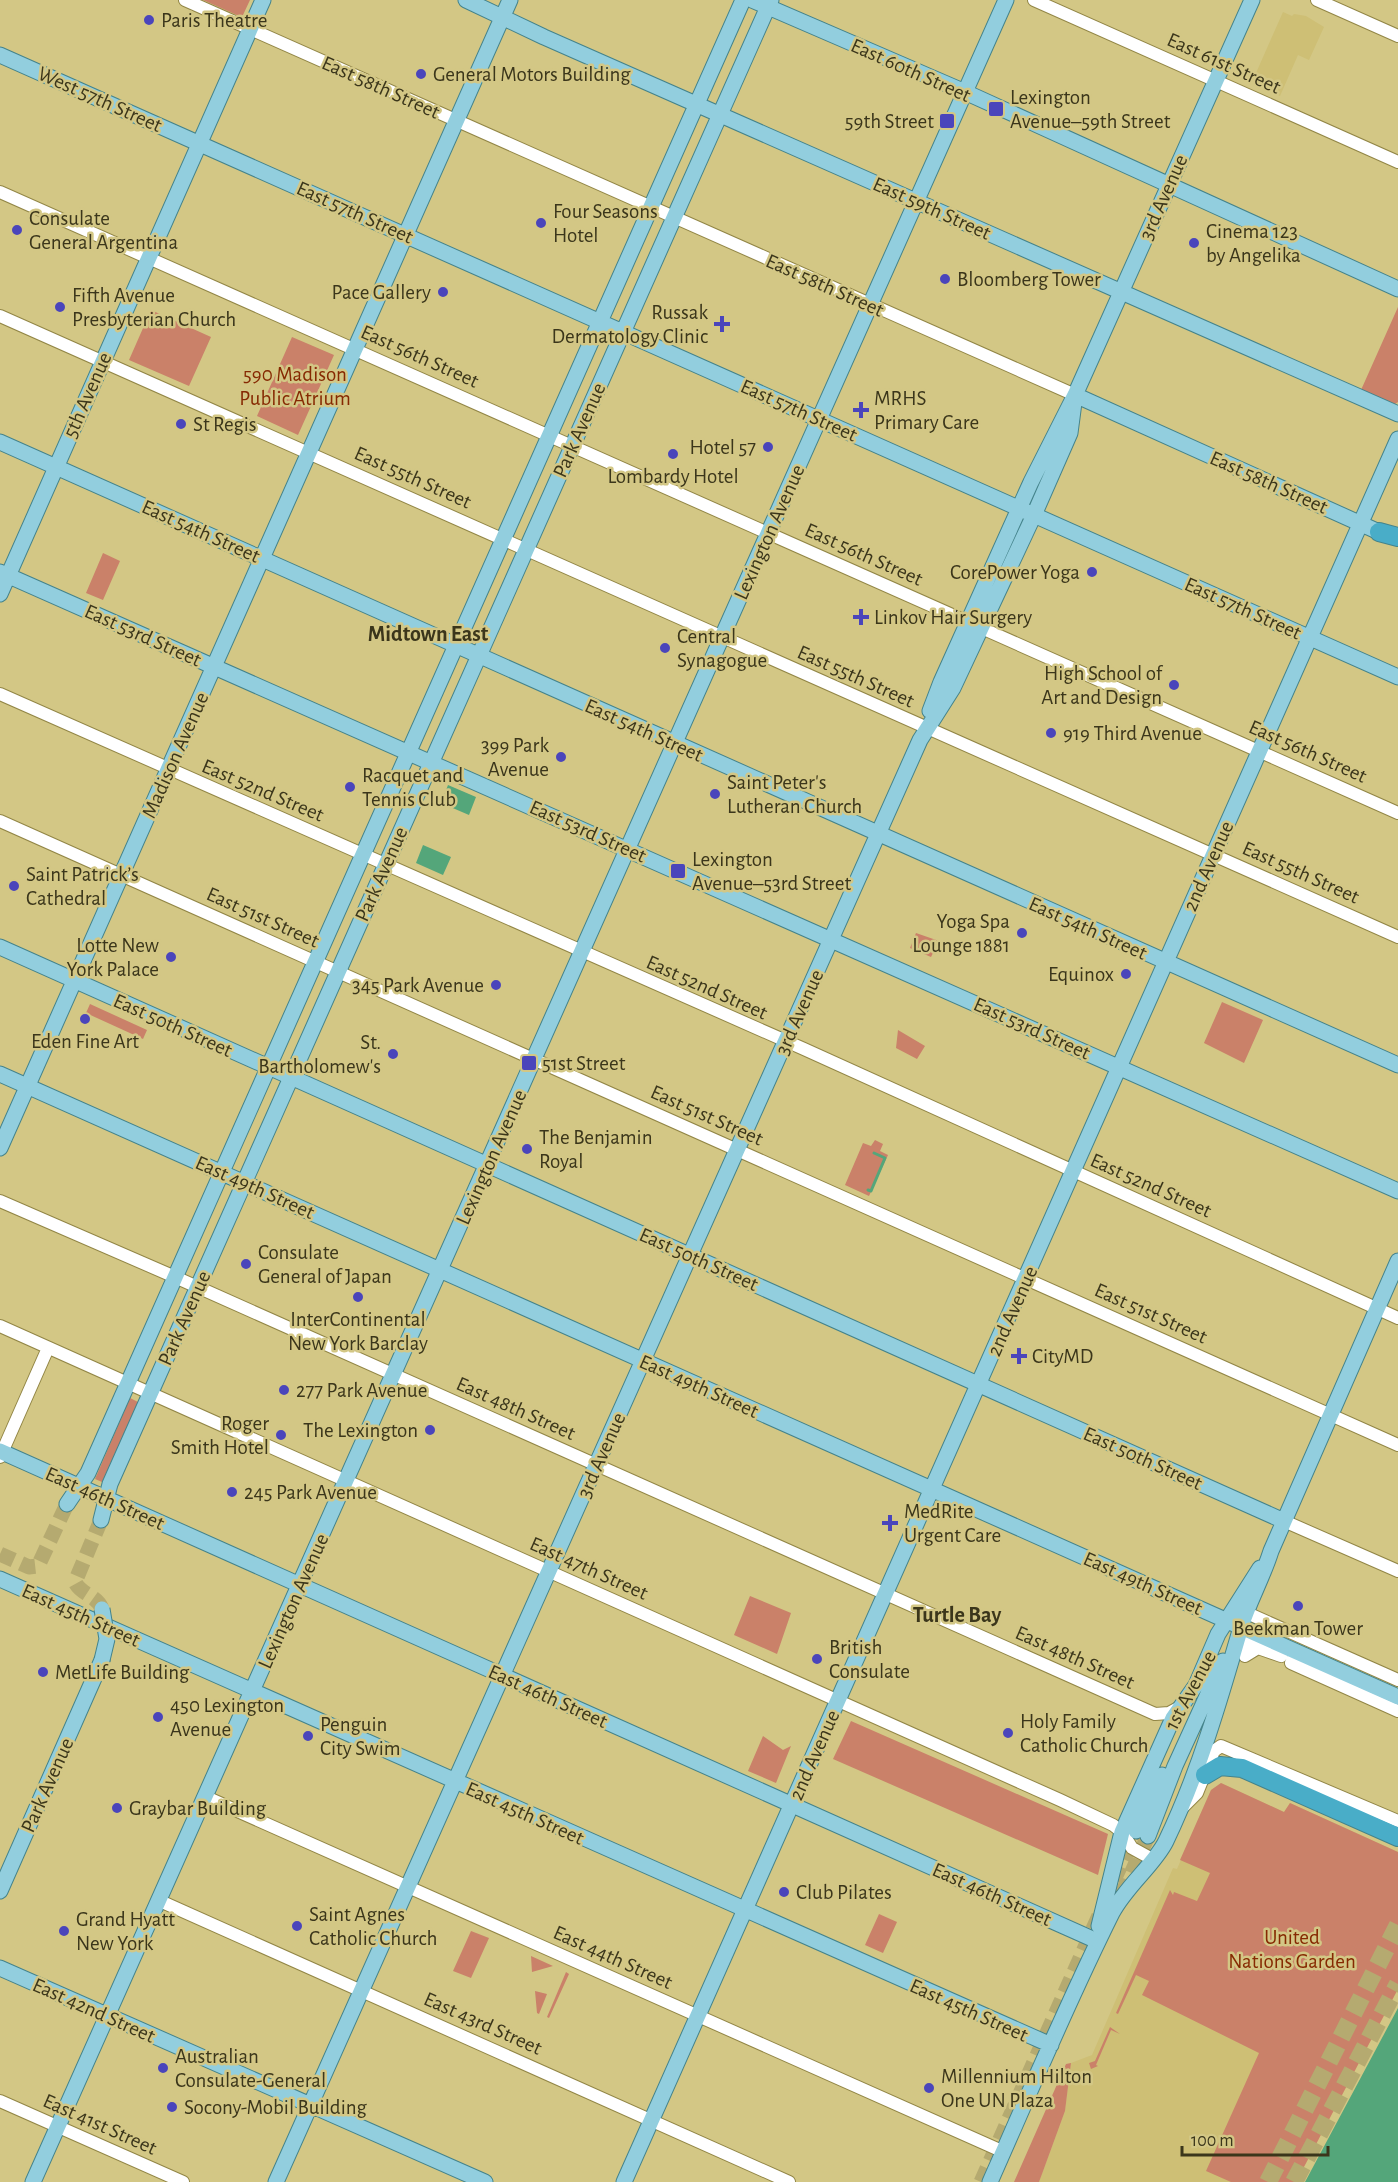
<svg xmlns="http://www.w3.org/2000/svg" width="1398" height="2182" font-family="'Alegreya Sans',sans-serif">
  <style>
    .built { fill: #cebf75 }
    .green { fill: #ca8169 }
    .water { fill: #54a67a }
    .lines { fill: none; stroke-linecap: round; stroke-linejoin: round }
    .stream { stroke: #54a67a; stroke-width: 3 }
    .major-tunnel { stroke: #b5aa70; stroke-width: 15; stroke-dasharray: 15 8; stroke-linecap: butt }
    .highway-tunnel { stroke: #b5aa70; stroke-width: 18; stroke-dasharray: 18 9; stroke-linecap: butt }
    .minor-casing { stroke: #928646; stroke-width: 14 }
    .major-casing { stroke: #44838b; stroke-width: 17 }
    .highway-casing { stroke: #44838b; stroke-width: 20 }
    .minor { stroke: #fff; stroke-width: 12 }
    .major { stroke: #92cede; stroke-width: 15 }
    .highway { stroke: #49adc8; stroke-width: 18 }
    .major-bridge-casing { stroke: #44838b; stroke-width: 17; stroke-linecap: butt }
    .major-bridge { stroke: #92cede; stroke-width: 15 }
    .poi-dot { fill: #4a45bb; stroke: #d3c785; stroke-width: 2 }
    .labels { text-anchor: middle; stroke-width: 5; stroke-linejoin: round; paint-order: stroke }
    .poi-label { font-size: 21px; fill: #3b361b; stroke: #d3c785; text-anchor: start }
    .street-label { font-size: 21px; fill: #3b361b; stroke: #d3c785 }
    .park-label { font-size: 21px; fill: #862902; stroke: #d3c785 }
    .neighbourhood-label { font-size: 22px; font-weight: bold; fill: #3b361b; stroke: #d3c785 }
  </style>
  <rect width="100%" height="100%" fill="#d3c785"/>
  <path class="built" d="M1283,12L1292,16L1294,14L1306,16L1324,27L1309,60L1298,55L1280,96L1272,92L1276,82L1256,73Z
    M1221,1783L1284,1812L1290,1803L1398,1852V1989L1296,2182H1039L1065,2111L1071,2063L1092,2055L1173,1868L1177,1869L1211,1790Z"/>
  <path class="green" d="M203,0H250L243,15L239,16Z
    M1398,307V402L1395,404L1361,390Z
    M151,310L211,337L189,386L129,360Z
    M292,337L334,355L298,435L257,416Z
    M103,553L120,561L103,600L86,593Z
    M916,933L939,941L931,957L910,948Z
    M1222,1002L1263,1020L1244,1063L1204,1043Z
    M90,1004L147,1030L143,1039L86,1013Z
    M898,1030L925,1046L917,1059L896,1048Z
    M875,1140L883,1144L880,1151L888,1155L869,1196L845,1185L863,1143L871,1146Z
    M130,1398L138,1402L102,1482L95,1479Z
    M750,1596L791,1613L777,1654L734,1635Z
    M851,1721L1108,1834L1098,1875L833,1759Z
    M763,1736L783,1750L791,1746L776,1783L748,1771Z
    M1221,1783L1284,1812L1290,1803L1398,1852V1989L1296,2182H1231L1206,2171L1259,2053L1142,1995L1149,1981L1136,1975L1118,2014L1116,2013L1170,1890L1173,1895L1174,1892L1197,1901L1210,1873L1180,1860L1211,1790Z
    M879,1914L897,1922L883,1953L865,1945Z
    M471,1931L489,1938L471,1978L453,1971Z
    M531,1956L553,1966L532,1972Z
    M566,1972L569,1974L549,2018L547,2017Z
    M535,1991L547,1994L539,2014L537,2013Z
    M1110,2027L1120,2034L1111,2030L1096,2065L1098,2066L1091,2069L1089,2063L1095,2061Z
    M1071,2063L1065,2111L1042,2174L1039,2182H1014L1066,2064Z"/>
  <path class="water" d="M448,785L476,797L469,815L441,803Z
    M423,845L451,857L443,875L416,863Z
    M1398,2008V2182H1305Z"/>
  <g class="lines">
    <path class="stream" d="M868,1190L871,1191L885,1158L874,1153"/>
    <path class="major-tunnel" d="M101,1520L75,1582C81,1595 97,1595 102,1609
      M0,1554L29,1567L38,1566L67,1504
      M1114,1880L1135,1834
      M1122,1894L1148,1836
      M981,2182L1101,1911"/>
    <path class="highway-tunnel" d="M1268,2182L1398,1925
      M1294,2182L1398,1984"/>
    <g class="minor-casing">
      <path id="minor" d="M185,0L1075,395
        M1034,0L1398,162
        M1317,0L1398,36
        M0,192L1398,813
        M0,316L1398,937
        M0,694L804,1049L1398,1318
        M0,821L1398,1445
        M0,1201L175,1277L1155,1714L1169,1713L1180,1707
        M0,1326L1060,1800L1113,1825L1122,1832L1132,1848L1152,1859
        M0,1457L48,1348
        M1284,1521L1398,1571
        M1247,1613L1398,1680
        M1250,1639L1282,1654L1281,1656L1258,1648L1245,1656L1246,1641Z
        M1293,1659L1291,1663L1398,1711
        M206,1797L1004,2152
        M1180,1810L1197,1793L1214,1751L1221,1746L1398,1821
        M160,1901L789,2182
        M0,2101L183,2182"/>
    </g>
    <g class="major-casing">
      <path id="major" d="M466,0L544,37L1398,414
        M752,0L965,92L1398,289
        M0,55L1398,677
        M1075,395L1379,532
        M0,442L1398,1065
        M0,572L1398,1191
        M0,594L263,0
        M930,711L941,682L1031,482L1075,395L1252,0
        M0,947L1284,1521
        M0,1074L1398,1697
        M0,1148L510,0
        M0,1451L1097,1941
        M67,1504L88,1473L743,0
        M101,1520L110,1484L771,0
        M0,1579L1051,2045
        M1136,1831L1162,1775
        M1148,1836L1175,1766L1223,1661
        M0,1891L102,1660
        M1099,1926L1122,1832L1173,1718L1196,1685L1218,1634L1260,1568
        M0,1968L485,2182
        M33,2182L1006,0
        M276,2182L920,740L953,688L1034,515L1070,433L1075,395
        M624,2182L1398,439
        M990,2182C1030,2092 1068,2001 1112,1913C1126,1886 1155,1864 1166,1841C1199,1772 1220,1700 1241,1627C1249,1601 1263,1577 1271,1551L1398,1261"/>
    </g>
    <g class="highway-casing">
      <path id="highway" d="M1379,532L1398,537
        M1205,1775L1220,1766L1242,1768L1398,1837"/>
    </g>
    <use href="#minor" class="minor"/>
    <use href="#major" class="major"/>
    <use href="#highway" class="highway"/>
    <g class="major-bridge-casing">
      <path id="major-bridge" d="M102,1609L107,1639L102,1660"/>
    </g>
    <use href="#major-bridge" class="major-bridge"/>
  </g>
  <g class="poi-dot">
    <circle cx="149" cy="20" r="6"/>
    <circle cx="421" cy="74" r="6"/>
    <rect x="988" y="101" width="16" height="16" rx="3"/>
    <rect x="939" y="113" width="16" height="16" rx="3"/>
    <circle cx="541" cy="223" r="6"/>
    <circle cx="17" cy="230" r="6"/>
    <circle cx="1194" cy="243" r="6"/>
    <circle cx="945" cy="279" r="6"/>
    <circle cx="443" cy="292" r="6"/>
    <circle cx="60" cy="307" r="6"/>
    <path d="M719 315h6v6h6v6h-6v6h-6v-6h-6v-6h6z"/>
    <path d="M858 401h6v6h6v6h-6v6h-6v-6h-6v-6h6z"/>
    <circle cx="181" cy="424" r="6"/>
    <circle cx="768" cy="447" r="6"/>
    <circle cx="673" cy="454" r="6"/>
    <circle cx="1092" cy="572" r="6"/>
    <path d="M858 608h6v6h6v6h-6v6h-6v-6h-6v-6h6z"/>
    <circle cx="665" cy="648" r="6"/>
    <circle cx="1174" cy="685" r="6"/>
    <circle cx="1051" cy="733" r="6"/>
    <circle cx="561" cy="757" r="6"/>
    <circle cx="350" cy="787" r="6"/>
    <circle cx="715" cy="794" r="6"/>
    <rect x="670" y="863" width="16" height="16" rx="3"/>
    <circle cx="14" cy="886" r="6"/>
    <circle cx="1022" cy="933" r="6"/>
    <circle cx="171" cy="957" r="6"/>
    <circle cx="1126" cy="974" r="6"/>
    <circle cx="496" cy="985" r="6"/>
    <circle cx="85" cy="1019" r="6"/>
    <circle cx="393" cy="1054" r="6"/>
    <rect x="521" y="1055" width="16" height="16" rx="3"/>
    <circle cx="527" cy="1149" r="6"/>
    <circle cx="246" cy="1264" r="6"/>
    <circle cx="358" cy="1297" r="6"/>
    <path d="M1016 1347h6v6h6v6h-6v6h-6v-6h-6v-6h6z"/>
    <circle cx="284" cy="1390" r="6"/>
    <circle cx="430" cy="1430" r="6"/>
    <circle cx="281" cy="1435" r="6"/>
    <circle cx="232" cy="1492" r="6"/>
    <path d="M887 1514h6v6h6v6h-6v6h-6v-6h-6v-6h6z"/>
    <circle cx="1298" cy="1606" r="6"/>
    <circle cx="817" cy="1659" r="6"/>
    <circle cx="43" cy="1672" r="6"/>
    <circle cx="158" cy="1717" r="6"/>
    <circle cx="1008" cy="1733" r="6"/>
    <circle cx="308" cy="1736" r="6"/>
    <circle cx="117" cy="1808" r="6"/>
    <circle cx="784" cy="1892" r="6"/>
    <circle cx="297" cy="1926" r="6"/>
    <circle cx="64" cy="1931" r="6"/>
    <circle cx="163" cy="2068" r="6"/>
    <circle cx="929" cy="2088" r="6"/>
    <circle cx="172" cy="2107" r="6"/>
  </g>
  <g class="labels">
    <g class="poi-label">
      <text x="161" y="27">Paris Theatre</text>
      <text x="433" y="81">General Motors Building</text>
      <text x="1010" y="104">Lexington<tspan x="1010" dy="24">Avenue–59th Street</tspan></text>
      <text x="934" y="128" text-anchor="end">59th Street</text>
      <text x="553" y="218">Four Seasons<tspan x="553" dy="24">Hotel</tspan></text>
      <text x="29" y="225">Consulate<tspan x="29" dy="24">General Argentina</tspan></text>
      <text x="1206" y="238">Cinema 123<tspan x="1206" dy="24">by Angelika</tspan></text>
      <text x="957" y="286">Bloomberg Tower</text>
      <text x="431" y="299" text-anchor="end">Pace Gallery</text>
      <text x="72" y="302">Fifth Avenue<tspan x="72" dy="24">Presbyterian Church</tspan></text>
      <text x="708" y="319" text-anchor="end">Russak<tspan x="708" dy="24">Dermatology Clinic</tspan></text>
      <text x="874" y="405">MRHS<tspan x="874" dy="24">Primary Care</tspan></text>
      <text x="193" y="431">St Regis</text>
      <text x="756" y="454" text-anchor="end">Hotel 57</text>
      <text x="673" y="483" text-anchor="middle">Lombardy Hotel</text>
      <text x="1080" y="579" text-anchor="end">CorePower Yoga</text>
      <text x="874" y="624">Linkov Hair Surgery</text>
      <text x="677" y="643">Central<tspan x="677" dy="24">Synagogue</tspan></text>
      <text x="1162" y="680" text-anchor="end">High School of<tspan x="1162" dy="24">Art and Design</tspan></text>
      <text x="1063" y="740">919 Third Avenue</text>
      <text x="549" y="752" text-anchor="end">399 Park<tspan x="549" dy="24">Avenue</tspan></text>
      <text x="362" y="782">Racquet and<tspan x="362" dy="24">Tennis Club</tspan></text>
      <text x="727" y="789">Saint Peter's<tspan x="727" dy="24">Lutheran Church</tspan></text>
      <text x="692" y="866">Lexington<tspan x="692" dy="24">Avenue–53rd Street</tspan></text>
      <text x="26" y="881">Saint Patrick’s<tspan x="26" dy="24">Cathedral</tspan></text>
      <text x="1010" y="928" text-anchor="end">Yoga Spa<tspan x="1010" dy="24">Lounge 1881</tspan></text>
      <text x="159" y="952" text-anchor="end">Lotte New<tspan x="159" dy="24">York Palace</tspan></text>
      <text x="1114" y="981" text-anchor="end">Equinox</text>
      <text x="484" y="992" text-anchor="end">345 Park Avenue</text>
      <text x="85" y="1048" text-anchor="middle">Eden Fine Art</text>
      <text x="381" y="1049" text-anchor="end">St.<tspan x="381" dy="24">Bartholomew's</tspan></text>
      <text x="542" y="1070">51st Street</text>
      <text x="539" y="1144">The Benjamin<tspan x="539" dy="24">Royal</tspan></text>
      <text x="258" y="1259">Consulate<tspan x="258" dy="24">General of Japan</tspan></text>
      <text x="358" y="1326" text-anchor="middle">InterContinental<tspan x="358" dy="24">New York Barclay</tspan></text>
      <text x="1032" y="1363">CityMD</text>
      <text x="296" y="1397">277 Park Avenue</text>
      <text x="269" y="1430" text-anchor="end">Roger<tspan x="269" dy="24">Smith Hotel</tspan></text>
      <text x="418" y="1437" text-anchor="end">The Lexington</text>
      <text x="244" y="1499">245 Park Avenue</text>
      <text x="904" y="1518">MedRite<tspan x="904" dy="24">Urgent Care</tspan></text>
      <text x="1298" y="1635" text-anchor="middle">Beekman Tower</text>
      <text x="829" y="1654">British<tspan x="829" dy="24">Consulate</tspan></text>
      <text x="55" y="1679">MetLife Building</text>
      <text x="170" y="1712">450 Lexington<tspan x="170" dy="24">Avenue</tspan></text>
      <text x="1020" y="1728">Holy Family<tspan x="1020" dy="24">Catholic Church</tspan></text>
      <text x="320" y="1731">Penguin<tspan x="320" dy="24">City Swim</tspan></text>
      <text x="129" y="1815">Graybar Building</text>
      <text x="796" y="1899">Club Pilates</text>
      <text x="309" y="1921">Saint Agnes<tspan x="309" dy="24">Catholic Church</tspan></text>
      <text x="76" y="1926">Grand Hyatt<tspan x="76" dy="24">New York</tspan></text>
      <text x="175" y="2063">Australian<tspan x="175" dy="24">Consulate-General</tspan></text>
      <text x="941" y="2083">Millennium Hilton<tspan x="941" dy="24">One UN Plaza</tspan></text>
      <text x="184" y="2114">Socony-Mobil Building</text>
    </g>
    <g class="street-label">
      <text transform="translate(1224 63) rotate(24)" y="7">East 61st Street</text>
      <text transform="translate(911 70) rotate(24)" y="7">East 60th Street</text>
      <text transform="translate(381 87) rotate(24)" y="7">East 58th Street</text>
      <text transform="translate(100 99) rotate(24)" y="7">West 57th Street</text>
      <text transform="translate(1163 197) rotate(-66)" y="7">3rd Avenue</text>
      <text transform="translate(932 208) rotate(24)" y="7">East 59th Street</text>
      <text transform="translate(355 212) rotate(24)" y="7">East 57th Street</text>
      <text transform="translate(825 285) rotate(24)" y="7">East 58th Street</text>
      <text transform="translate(420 356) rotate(24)" y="7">East 56th Street</text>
      <text transform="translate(87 395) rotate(-66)" y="7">5th Avenue</text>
      <text transform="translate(799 410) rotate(24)" y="7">East 57th Street</text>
      <text transform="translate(579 430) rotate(-66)" y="7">Park Avenue</text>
      <text transform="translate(413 477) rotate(24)" y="7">East 55th Street</text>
      <text transform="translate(1269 482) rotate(24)" y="7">East 58th Street</text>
      <text transform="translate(201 531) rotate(24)" y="7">East 54th Street</text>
      <text transform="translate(769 532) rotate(-66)" y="7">Lexington Avenue</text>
      <text transform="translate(864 554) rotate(24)" y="7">East 56th Street</text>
      <text transform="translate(1243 608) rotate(24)" y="7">East 57th Street</text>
      <text transform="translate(143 635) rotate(24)" y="7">East 53rd Street</text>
      <text transform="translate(856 676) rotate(24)" y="7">East 55th Street</text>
      <text transform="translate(644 730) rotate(24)" y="7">East 54th Street</text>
      <text transform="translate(1308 751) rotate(24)" y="7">East 56th Street</text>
      <text transform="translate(175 755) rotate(-66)" y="7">Madison Avenue</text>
      <text transform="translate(263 790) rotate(23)" y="7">East 52nd Street</text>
      <text transform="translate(588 831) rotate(24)" y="7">East 53rd Street</text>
      <text transform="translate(1208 866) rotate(-66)" y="7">2nd Avenue</text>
      <text transform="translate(1301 872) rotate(24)" y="7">East 55th Street</text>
      <text transform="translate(381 874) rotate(-66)" y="7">Park Avenue</text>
      <text transform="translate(263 917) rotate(24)" y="7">East 51st Street</text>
      <text transform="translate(1088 928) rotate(24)" y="7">East 54th Street</text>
      <text transform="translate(707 987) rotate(24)" y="7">East 52nd Street</text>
      <text transform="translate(799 1012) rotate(-66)" y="7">3rd Avenue</text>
      <text transform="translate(173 1025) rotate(24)" y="7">East 50th Street</text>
      <text transform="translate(1032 1028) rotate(24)" y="7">East 53rd Street</text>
      <text transform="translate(707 1115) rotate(24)" y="7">East 51st Street</text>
      <text transform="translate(491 1157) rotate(-66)" y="7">Lexington Avenue</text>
      <text transform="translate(1151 1185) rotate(24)" y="7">East 52nd Street</text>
      <text transform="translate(255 1187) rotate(24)" y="7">East 49th Street</text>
      <text transform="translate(699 1259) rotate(24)" y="7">East 50th Street</text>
      <text transform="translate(1012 1311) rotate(-66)" y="7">2nd Avenue</text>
      <text transform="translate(1151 1313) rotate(24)" y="7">East 51st Street</text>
      <text transform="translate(184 1318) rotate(-66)" y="7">Park Avenue</text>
      <text transform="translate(699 1386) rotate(24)" y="7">East 49th Street</text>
      <text transform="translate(516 1408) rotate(24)" y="7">East 48th Street</text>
      <text transform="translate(601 1455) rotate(-66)" y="7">3rd Avenue</text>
      <text transform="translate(1143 1458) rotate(24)" y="7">East 50th Street</text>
      <text transform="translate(105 1498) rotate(24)" y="7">East 46th Street</text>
      <text transform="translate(589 1568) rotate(24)" y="7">East 47th Street</text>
      <text transform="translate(1143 1583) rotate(24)" y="7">East 49th Street</text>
      <text transform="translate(293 1601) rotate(-66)" y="7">Lexington Avenue</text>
      <text transform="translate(81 1615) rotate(24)" y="7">East 45th Street</text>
      <text transform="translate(1075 1657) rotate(24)" y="7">East 48th Street</text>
      <text transform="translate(1190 1690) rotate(-62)" y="7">1st Avenue</text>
      <text transform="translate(548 1696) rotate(24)" y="7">East 46th Street</text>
      <text transform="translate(814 1755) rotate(-66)" y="7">2nd Avenue</text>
      <text transform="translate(47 1785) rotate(-66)" y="7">Park Avenue</text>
      <text transform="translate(525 1813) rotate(24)" y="7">East 45th Street</text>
      <text transform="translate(992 1894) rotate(24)" y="7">East 46th Street</text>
      <text transform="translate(613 1957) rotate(24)" y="7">East 44th Street</text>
      <text transform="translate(94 2010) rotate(24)" y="7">East 42nd Street</text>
      <text transform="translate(969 2010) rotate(24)" y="7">East 45th Street</text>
      <text transform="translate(483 2023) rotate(24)" y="7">East 43rd Street</text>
      <text transform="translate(100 2124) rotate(24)" y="7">East 41st Street</text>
    </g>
    <g class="park-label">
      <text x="295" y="381">590 Madison<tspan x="295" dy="24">Public Atrium</tspan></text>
      <text x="1292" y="1944">United<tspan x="1292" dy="24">Nations Garden</tspan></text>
    </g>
    <g class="neighbourhood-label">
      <text x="428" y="641">Midtown East</text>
      <text x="957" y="1622">Turtle Bay</text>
    </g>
  </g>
  <path d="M1182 2146v9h146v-9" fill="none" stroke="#3b361b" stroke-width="3"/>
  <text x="1191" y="2146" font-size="18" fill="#3b361b" stroke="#d3c785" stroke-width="4.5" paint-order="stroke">100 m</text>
</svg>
